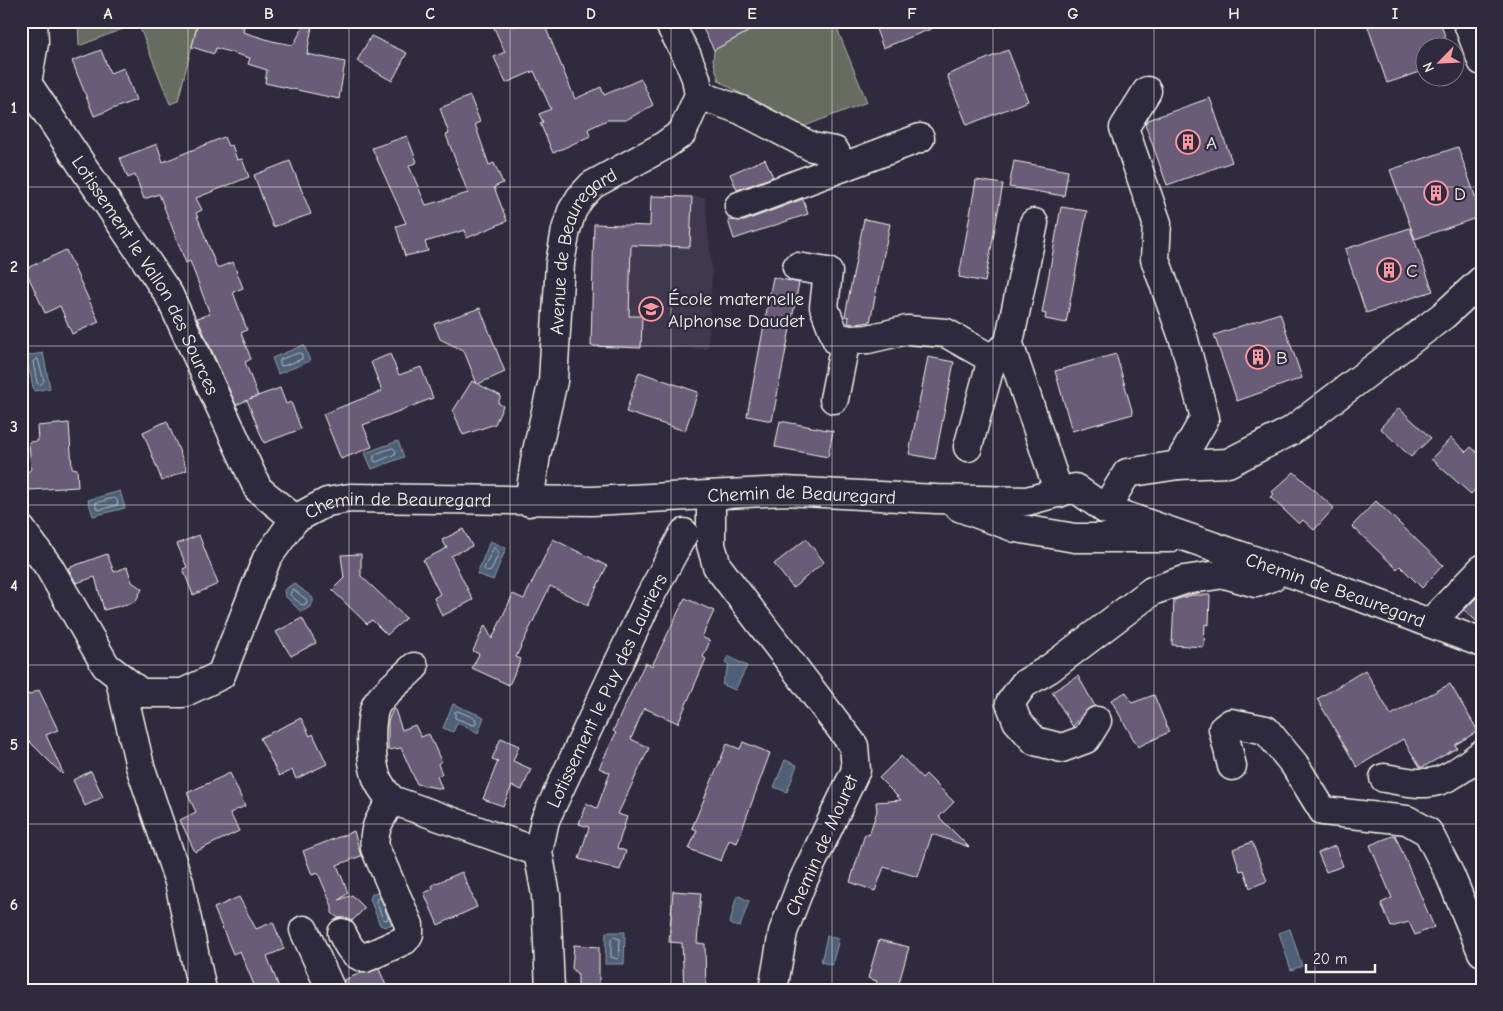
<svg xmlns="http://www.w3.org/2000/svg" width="1503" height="1011" font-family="'Comic Neue',sans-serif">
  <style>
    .built { fill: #40394f }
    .green { fill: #666d60; stroke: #adafa4 }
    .water { fill: #4d6178; stroke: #909ba5 }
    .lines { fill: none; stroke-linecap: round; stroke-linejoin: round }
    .shore { stroke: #b1b7bb; stroke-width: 1 }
    .building { fill: #675b78; stroke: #f4f1e8 }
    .minor-casing { stroke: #f4f1e8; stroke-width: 31 }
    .minor { stroke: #2f2a3d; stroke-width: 28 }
    .grid { fill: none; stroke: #f4f1e8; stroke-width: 1; stroke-opacity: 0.55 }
    .labels { text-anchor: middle; stroke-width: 4.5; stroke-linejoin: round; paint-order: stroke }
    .poi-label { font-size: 19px; fill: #f4f1e8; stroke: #2f2a3d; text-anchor: start }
    .street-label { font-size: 19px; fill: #f4f1e8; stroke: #2f2a3d }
    .neatline { fill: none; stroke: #f4f1e8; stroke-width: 2 }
    .grid-label { font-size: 16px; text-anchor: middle; font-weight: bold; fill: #f4f1e8 }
  </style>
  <rect width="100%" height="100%" fill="#2f2a3d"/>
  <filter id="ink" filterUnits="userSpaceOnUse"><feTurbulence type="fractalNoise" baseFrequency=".02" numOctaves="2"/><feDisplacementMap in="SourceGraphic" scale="10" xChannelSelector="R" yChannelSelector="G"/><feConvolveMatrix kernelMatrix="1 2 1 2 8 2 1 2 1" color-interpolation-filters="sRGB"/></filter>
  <g filter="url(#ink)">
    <path class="built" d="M651,196L705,197L712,272L708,349L591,346L594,224L649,226Z"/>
    <path class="green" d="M78,21H198L178,101L170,104L138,23L79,46Z
      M768,21H834L867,102L800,128L719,81L713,60L714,50Z"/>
    <path class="water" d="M304,345L310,361L278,374L272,358Z
      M43,353L50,388L34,391L26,356Z
      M398,441L404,457L372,469L365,453Z
      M120,491L125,508L93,516L88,500Z
      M490,541L506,548L493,580L477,574Z
      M294,583L313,598V602L310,607L301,612L285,596L284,590Z
      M728,656L747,666L735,690L722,684L729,665L725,662Z
      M453,704L484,717L478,733L457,723L453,732L443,728Z
      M785,760L797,765L787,792L774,787Z
      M379,891L393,921V924L385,927L380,925L370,899L372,894Z
      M739,896L749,901L740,927L731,925L730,923L736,898Z
      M1290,929L1302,966L1291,970L1279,933Z
      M606,932H625L624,964H605Z
      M827,936L839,939L832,965L821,962Z"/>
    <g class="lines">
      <path class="shore" d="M299,353L302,354V359L283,366L280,365V360Z
        M38,359L44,381L40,385L37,383L33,362Z
        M393,448L396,451L395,454L377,462L374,461V455Z
        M115,498L118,502L117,505L99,510L96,508V503Z
        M494,548L499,552L491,571L488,572L484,569Z
        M293,589L307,600L306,604L302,605L290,595Z
        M458,711L476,719V724L473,725L455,718V712Z
        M378,898L381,899L388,917L387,920L383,919L376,901Z
        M613,937L620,939L619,957L617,959L611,957V939Z"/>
    </g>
    <path class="building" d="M222,21L244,27L243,32L272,41L293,45L307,21H313L307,54L345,62L339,99L265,83L267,70L248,64L250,58L216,48L214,54L192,47L198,22L220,27Z
      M491,21H510L513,27L526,21H543L575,99L601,87L604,95L641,79L653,105L626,120H607L588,129L590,136L553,153L540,123L543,122L539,114L551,109L534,71L506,83L494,57L505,52Z
      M699,21H768L714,50Z
      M873,21H948V22L883,48Z
      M1366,21H1440L1449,48H1426V70L1387,83Z
      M371,36L407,53L392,81L357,61Z
      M101,50L110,73L124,68L136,100L94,116L72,61Z
      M1008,50L1028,101L967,125L947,75Z
      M470,96L480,122L475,124L489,165L494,163L503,183L494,187L507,221L467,238L465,230L425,242L428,251L405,256L396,226L406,223L372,148L407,136L417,162L409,166L426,205L468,193L446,135L449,134L440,108Z
      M1210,98L1232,162L1167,185L1145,124L1148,120Z
      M224,137L228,146L232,145L237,160L242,159L249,177L196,198L202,210L196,213L217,268L233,262L243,288L233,292L247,330L241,333L251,359L245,362L258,396L249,399L280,388L286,404L291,402L301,429L264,443L247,400L236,405L197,318L210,314L190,261L186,263L159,194L144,199L135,175L128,178L120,158L157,144L163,162Z
      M1458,147L1482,216L1415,239L1390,170Z
      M765,159L773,177L737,190L730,174Z
      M290,161L311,214L273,227L254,175Z
      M1014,161L1068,171L1064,196L1009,187Z
      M976,180L1003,184L985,282L959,277Z
      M651,196L692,197L690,247L631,245L629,316H642L641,348L591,346L594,224L650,226Z
      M803,199L808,214L734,239L728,220L744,221Z
      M1061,207L1087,211L1066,323L1045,319L1046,314L1042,313Z
      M864,219L890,224L870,322L856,324L848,323L849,317L845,316Z
      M1410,228L1433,291L1366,313L1345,249Z
      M66,250L99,322L72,334L60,306L45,313L25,269Z
      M773,277L799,283L772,421L747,416Z
      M480,308L505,372L478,384L501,396L498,403L503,406L495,424L463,435L453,411L472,381L477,384L464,351L440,339L434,324Z
      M1280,313L1302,378L1237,401L1214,335Z
      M390,354L399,375L421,367L433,398L363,425L372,447L341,459L323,414L382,391L371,362Z
      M1116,354L1133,414L1072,431L1055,371Z
      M928,357L954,362L935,459L909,454Z
      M639,372L698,392L685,431L626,412Z
      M1399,408L1431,438L1411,457L1380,428Z
      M167,421L187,470L162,481L143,432Z
      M780,421L833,431L828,457L775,447Z
      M69,423L72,468L77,469L78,487L30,490L21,482V479L31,469L29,442L38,441L37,426Z
      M1451,438L1466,452L1471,447L1482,457V482L1471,494L1431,459Z
      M1294,472L1334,508L1314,530L1303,520L1299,524L1270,497L1274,494L1272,492Z
      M1376,501L1443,565L1422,588L1400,566L1397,569L1352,526Z
      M463,529L472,546L451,556L473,600L442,616L434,598L440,594L423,560L447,548L442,540Z
      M199,535L218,584L193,595L183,569L187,567L177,544Z
      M553,539L607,566L588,605L550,586L516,657L521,659L509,685L472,668L479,654L473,651L485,625L492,639L513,594L524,599Z
      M806,539L824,562L793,588L774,564Z
      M107,554L114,572L127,567L132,582L142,589L135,602L104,610L95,577L76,583L68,568Z
      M361,554V576L406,618L387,635L372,620L367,624L332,590L344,578L341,555Z
      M1482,592V626L1464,610Z
      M1192,595H1210L1209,625L1205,624L1204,647L1172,645L1174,600Z
      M685,598L714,611L702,637L710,641L703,657L706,659L678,723L644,708L631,739L649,748L618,814L627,817L617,848L626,851L620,870L579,859L589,827L579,824L586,803L597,808L610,773L599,768L616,733L613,731L645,663L652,666Z
      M302,618L316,643L291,656L276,632Z
      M1365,670L1391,715L1450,684L1478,731L1455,745L1457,748L1423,767H1420L1403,739L1357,767L1317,699Z
      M1078,676L1095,706L1084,712L1073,727L1052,692Z
      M39,690L58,730L46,735L63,773L62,774L25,737L21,729V698Z
      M1126,692L1132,703L1154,695L1169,732L1138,747L1111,700Z
      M394,707L402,730L415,725L421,737L429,734L441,761L438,764L442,774L437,776L442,789L417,784L401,748L388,750V721Z
      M301,718L310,736L313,734L327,764L296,779L292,770L279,776L260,738Z
      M501,738L519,746L513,761L531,769L522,790L512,786L503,806L483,799L498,761L492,759Z
      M743,742L770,753L737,843L729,840L721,861L689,849L697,830L692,828L727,744L740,749Z
      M901,756L922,778L926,774L954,802L939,817L969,847L932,834L918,877L884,867L875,891L850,882L865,834L869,835L877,811L876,802L901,800L879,778Z
      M91,771L103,797L85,806L73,780Z
      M230,773L245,806L230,813L239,831L195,852L180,820L196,812L187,793Z
      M354,831L361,856L337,865L348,893L339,900L352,895L365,908L352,921L344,918H338L332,913V906L318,873L312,875L303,851Z
      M1395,835L1434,927L1415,935L1409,922L1391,927L1381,903L1392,898L1370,845Z
      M1252,842L1267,881L1250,888L1244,870L1240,871L1233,849Z
      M1335,846L1343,866L1326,872L1318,853Z
      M462,872L477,907L438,925L424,893L433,889L432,885Z
      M673,891L701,893L697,943L705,944L706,990H684L682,943L669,942Z
      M239,897L256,929L273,922L284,949L267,956L280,990H256L240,951L233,954L214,908Z
      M879,940L909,947L897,990H875L877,981L868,978Z
      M574,945L599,947V990H578V975L572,968Z
      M379,969L388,990H346L344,980L361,973Z"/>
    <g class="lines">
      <g class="minor-casing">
        <g id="minor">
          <path id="s1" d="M33,21L34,43L27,83L169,295L258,489L295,519"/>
          <path d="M1467,21L1482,61"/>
          <path d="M1147,91L1124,128L1157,223L1155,259L1184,340L1205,418L1178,465"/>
          <path d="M699,95L741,110L812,147L835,151L843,167L920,138"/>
          <path d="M739,206L843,167"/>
          <path d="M797,267L828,272L824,307L837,341L868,339L907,330L946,333L992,359"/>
          <path d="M1008,347L1034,223"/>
          <path d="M834,399L846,339"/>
          <path d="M968,447L992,359L1001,350L1008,347L1011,350L1059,493"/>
          <path d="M711,496V545L717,566L854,746L856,770L801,885L783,932L773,990"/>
          <path id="s2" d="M529,502L536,455L553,381L560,263L566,230L572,211L580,198L592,185L662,147L682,133L699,95L696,78L687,56L668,21"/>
          <path d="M959,507L1016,528L1075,538H1169"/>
          <path d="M1105,509L1127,473L1178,465L1228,463L1291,431L1444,315L1482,280"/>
          <path id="s3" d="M21,529L49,567L106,666L141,693H183L221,675L267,558L295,519L327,502L350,498L592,501L785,491L936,499L1027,501L1075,488L1105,509L1363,598L1482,643"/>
          <path d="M1430,623L1482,569"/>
          <path d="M414,667C403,678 388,689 378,702C367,716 371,765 378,781C382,789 386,794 392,800L538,852"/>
          <path d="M119,676L140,766L179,882L202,990"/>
          <path d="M1097,721L1086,739L1062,748L1035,741L1017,721L1010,703L1024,684L1049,669L1152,591L1184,580L1225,574L1256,583L1272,577L1276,568"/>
          <path d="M1232,766L1223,729L1231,723L1266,730L1294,764L1323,811L1407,820L1428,832L1450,875L1482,952"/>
          <path d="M1384,778C1398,780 1413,784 1427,783C1448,782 1466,765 1482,754"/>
          <path d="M304,930L331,990"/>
          <path d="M342,933C348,945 351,954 365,958L405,940L409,934V925L375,848C372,828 382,816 392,800"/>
          <path id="s4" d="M550,990L546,895L538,852L545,820L649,598L684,533"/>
        </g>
      </g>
      <use href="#minor" class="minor"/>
    </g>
  </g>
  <path class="grid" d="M188,21V990M349,21V990M510,21V990M671,21V990M832,21V990M993,21V990M1154,21V990M1315,21V990M21,187H1482M21,346H1482M21,505H1482M21,665H1482M21,824H1482"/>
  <defs>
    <g id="building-ring" transform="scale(1.25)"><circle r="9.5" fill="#2f2a3d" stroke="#ff9aa2" stroke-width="1.5"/><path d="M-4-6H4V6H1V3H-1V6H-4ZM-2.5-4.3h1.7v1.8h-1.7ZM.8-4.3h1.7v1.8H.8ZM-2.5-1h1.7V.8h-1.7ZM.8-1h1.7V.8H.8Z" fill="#ff9aa2"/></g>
    <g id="school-ring" transform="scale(1.25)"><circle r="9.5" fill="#2f2a3d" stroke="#ff9aa2" stroke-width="1.5"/><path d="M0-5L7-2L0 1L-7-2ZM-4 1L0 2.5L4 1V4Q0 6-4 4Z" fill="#ff9aa2"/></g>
  </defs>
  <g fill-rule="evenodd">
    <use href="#building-ring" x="1188" y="142"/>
    <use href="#building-ring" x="1436" y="193"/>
    <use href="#building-ring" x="1389" y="270"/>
    <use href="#school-ring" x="651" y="309"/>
    <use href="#building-ring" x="1258" y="357"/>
  </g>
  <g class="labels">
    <g class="poi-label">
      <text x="1206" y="149">A</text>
      <text x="1454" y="200">D</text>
      <text x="1406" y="277">C</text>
      <text x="668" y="305">École maternelle<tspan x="668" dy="22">Alphonse Daudet</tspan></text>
      <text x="1276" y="364">B</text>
    </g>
    <g class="street-label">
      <text dy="7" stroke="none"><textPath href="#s2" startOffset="262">Avenue de Beauregard</textPath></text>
      <text dy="7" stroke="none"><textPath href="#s1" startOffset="289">Lotissement le Vallon des Sources</textPath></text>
      <text dy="7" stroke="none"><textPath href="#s3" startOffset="975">Chemin de Beauregard</textPath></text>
      <text dy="7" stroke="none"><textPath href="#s3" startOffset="570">Chemin de Beauregard</textPath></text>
      <text dy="7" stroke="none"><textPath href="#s3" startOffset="1531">Chemin de Beauregard</textPath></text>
      <text dy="7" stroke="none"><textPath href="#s4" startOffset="315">Lotissement le Puy des Lauriers</textPath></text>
      <text transform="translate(821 845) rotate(-66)" y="7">Chemin de Mouret</text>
    </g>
  </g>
  <rect width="1503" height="1011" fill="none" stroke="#2f2a3d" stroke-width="55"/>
  <g transform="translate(1440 62) rotate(246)"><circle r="24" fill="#2f2a3d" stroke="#7e7a81"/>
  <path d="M0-4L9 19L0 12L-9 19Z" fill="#ff9aa2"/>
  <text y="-8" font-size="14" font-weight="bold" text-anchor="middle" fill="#f4f1e8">N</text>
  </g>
  <path d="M1306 964v8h69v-8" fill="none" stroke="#f4f1e8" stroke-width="2.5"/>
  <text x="1313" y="964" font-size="15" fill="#f4f1e8" stroke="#2f2a3d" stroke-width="4" paint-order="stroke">20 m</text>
  <rect x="28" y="28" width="1448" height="956" class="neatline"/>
  <g class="grid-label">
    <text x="108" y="19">A</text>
    <text x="269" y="19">B</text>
    <text x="430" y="19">C</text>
    <text x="591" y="19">D</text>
    <text x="752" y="19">E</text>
    <text x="912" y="19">F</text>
    <text x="1073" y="19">G</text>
    <text x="1234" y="19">H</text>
    <text x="1395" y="19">I</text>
    <text x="14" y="113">1</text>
    <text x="14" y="272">2</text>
    <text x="14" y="432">3</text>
    <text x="14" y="591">4</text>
    <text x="14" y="750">5</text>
    <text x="14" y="910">6</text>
  </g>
</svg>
